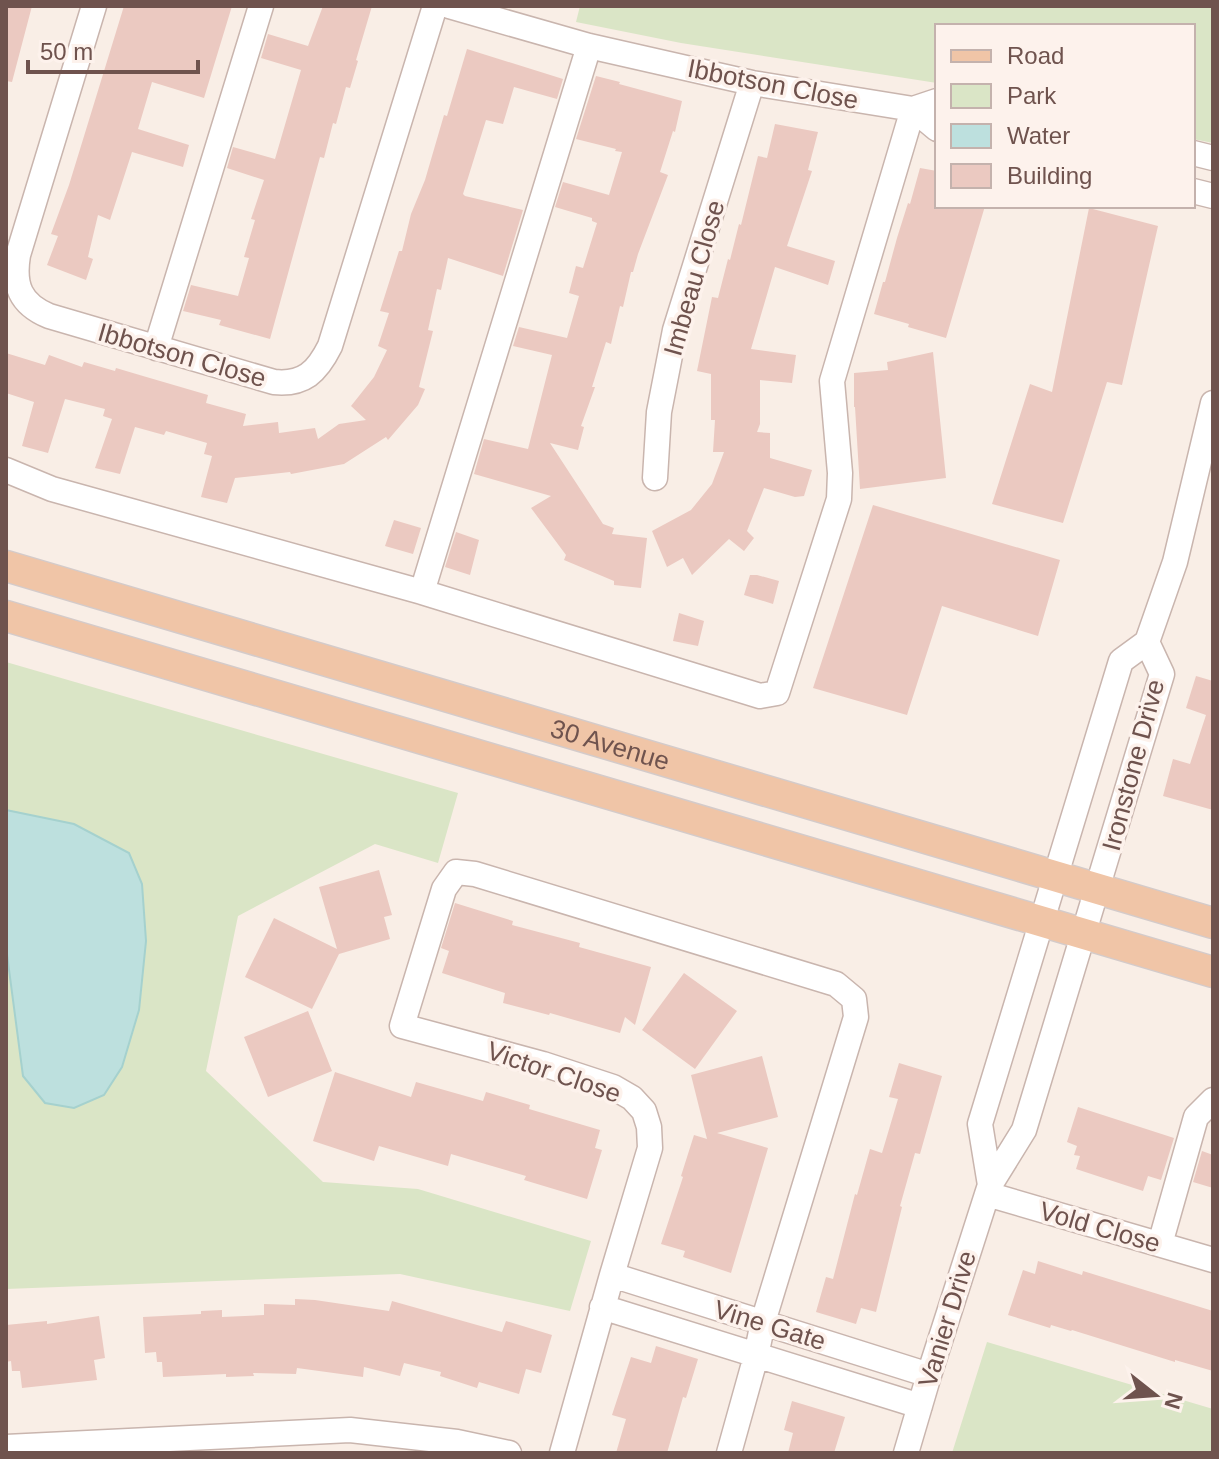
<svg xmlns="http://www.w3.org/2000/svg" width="1219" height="1459" font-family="Arial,sans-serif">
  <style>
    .green { fill: #dae5c6 }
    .water { fill: #bde0de; stroke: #a5d1ce; stroke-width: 2 }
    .building { fill: #ebc9c1 }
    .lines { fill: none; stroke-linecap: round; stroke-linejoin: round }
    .minor-casing { stroke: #c9b5ae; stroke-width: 27 }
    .major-casing { stroke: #d4cbca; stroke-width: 33 }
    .minor { stroke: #fff; stroke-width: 24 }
    .major { stroke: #f0c5a7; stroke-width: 30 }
    .labels { text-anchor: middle; stroke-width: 7; stroke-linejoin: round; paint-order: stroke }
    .street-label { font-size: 26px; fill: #6f534e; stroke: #fdf2ec }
  </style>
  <rect width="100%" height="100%" fill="#f9eee6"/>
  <path class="green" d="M580,6H1213V143L1193,139V26H937V83L681,43L576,22Z
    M6,662L458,793L438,863L375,844L238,916L206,1071L323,1182L418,1189L591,1241L570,1311L400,1274L6,1289Z
    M987,1342L1213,1409V1453H952Z"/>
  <path class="water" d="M6,810L74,824L129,853L142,884L146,941L139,1010L122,1067L104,1095L74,1108L45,1103L23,1076L6,947Z"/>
  <path class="building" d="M6,6H32L12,82L6,81Z
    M124,6H232L204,98L152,82L138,129L189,145L183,167L132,152L110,220L98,215L88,257L93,259L86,280L47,265L58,236L51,234L69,185Z
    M323,6H372L356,60L358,61L350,88L346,87L336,124L333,123L324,158L320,157L270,339L219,325L221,320L183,311L191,285L238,296L249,258L244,257L255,220L251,219L264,180L227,168L233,147L275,159L301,70L261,58L268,34L308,46Z
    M467,49L563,79L557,99L514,87L503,124L486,120L463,194L465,196L523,210L503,276L448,258L441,290L437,289L428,330L433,331L419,387L425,389L418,405L388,440L386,437L344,464L291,474L290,472L235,478L227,503L201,497L212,456L204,454L207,443L166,431L164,435L135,427L120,474L95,468L112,419L103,416L105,409L65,399L48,453L22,446L34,402L6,393V353L45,365L49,355L82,367L84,362L115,371L116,368L143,376L208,395L206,403L246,414L243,426L278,422L279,433L315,428L318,439L339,424L366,420L351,406L374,377L387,350L378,346L389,313L380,311L399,251H402L411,214L425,180L444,115L447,116Z
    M596,76L620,82L619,84L682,101L675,132L673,131L660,172L668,175L638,254L633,272H631L623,307L620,306L611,344L606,342L592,387H595L581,426L584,427L578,450L550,443L603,524L614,528L612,534L647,538L641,588L614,585V581L564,560L566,555L531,508L551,496L474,474L484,439L528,449L552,355L513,346L519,327L567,338L579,296L569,293L576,266L583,268L597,223L592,221V218L555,207L563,182L609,195L622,152L615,151L616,149L576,139Z
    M775,124L818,132L808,170L812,171L787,246L835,261L828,285L775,267L751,349L796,355L792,383L760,380V424L757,432L770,433V458L812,470L804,496L795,497L764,488L747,531L754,538L744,551L729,539L692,575L683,558L667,567L652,531L691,510L712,484L724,452H713L715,420H711V374L697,371L712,297L718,298L728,259L730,260L739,224L741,225L758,156L767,158Z
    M920,168L937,171V206H985L946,338L908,327L909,324L874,314L883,282H885L897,238L908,203L910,204Z
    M1089,208L1158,226L1122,385L1107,382L1063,523L992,504L1030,384L1052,392Z
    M933,352L946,478L860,489L855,407H854V373L888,370L887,362Z
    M873,505L1060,560L1038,636L942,606L907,715L813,688Z
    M394,520L421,528L413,554L385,546Z
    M456,532L479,540L470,575L445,567Z
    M750,575H757L779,581L773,604L744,595Z
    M679,613L704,621L698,646L673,641Z
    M1196,676L1213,681V810L1163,796L1173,759L1190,764L1206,715L1186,708Z
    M379,870L392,915L384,917L390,939L339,954L312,1009L245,977L274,918L337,949L319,887Z
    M455,903L513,921L512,925L580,943L579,947L651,967L635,1025L625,1017L620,1033L550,1013L549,1015L503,1003L505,993L442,973L449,951L441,948Z
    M684,973L737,1011L695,1069L642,1030Z
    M308,1011L332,1071L268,1097L244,1037Z
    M762,1056L778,1117L717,1133L768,1148L731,1273L683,1257L685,1251L661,1244L683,1177L681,1176L694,1135L707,1139L691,1075Z
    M899,1063L942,1076L920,1154L915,1153L900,1206L902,1207L876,1312L861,1308L856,1324L816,1312L826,1277L833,1279L855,1194L857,1195L870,1149L882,1153L898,1099L889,1097Z
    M335,1072L411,1097L416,1082L483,1101L486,1092L530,1105L529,1109L600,1130L595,1148L602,1150L587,1199L524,1180L526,1176L451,1154L448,1166L379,1146L374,1161L313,1141Z
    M1078,1107L1174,1138L1161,1180L1148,1176L1143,1191L1076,1169L1080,1156L1074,1155L1077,1146L1067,1142Z
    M1202,1151L1213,1155V1188L1193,1182Z
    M1038,1261L1082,1275L1083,1271L1213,1311V1371L1175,1360V1362L1072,1330L1071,1331L1051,1325L1050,1328L1008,1315L1023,1270L1035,1274Z
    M295,1299L315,1300L389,1311L392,1301L502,1332L506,1321L552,1335L541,1373L526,1369L519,1394L479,1382L477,1388L440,1376L441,1372L404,1363L400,1376L364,1367L363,1377L297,1368L296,1374L253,1373L254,1376L226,1377V1374L163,1377L162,1362H157L156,1352L145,1353L143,1317L201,1314V1311L222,1310V1317L264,1315V1304L295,1305Z
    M99,1316L105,1358L94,1360L97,1380L22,1388L20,1371H12L11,1361L6,1362V1325L47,1321V1324Z
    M656,1346L698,1359L686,1398L683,1397L667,1453H616L626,1419L612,1415L631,1357L651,1363Z
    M792,1401L845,1417L834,1453H788L793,1433L784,1430Z"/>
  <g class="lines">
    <g class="minor-casing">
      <path id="minor" d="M94,6L18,255C13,285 20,304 49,316L274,382C304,385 317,372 330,346L435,6
        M449,6L589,46L752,83L913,109L937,101
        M913,109L937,129
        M1193,153L1213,158
        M1193,191L1213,196
        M156,348L261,6
        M6,470L52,489L422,592L760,696L777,693L839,499L840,473L832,381L913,109
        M655,478L659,412L675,330L752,83
        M422,592L589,46
        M990,1185L980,1124L1121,661L1147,642L1175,562L1213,403
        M987,1194L1213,1260
        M1160,1244L1196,1117L1213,1100
        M612,1275L929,1375
        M602,1307L920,1406
        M6,1447L350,1430L457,1442L509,1453
        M562,1453L612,1275L650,1148L649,1127L644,1111L632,1098L613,1087L543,1064L402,1026L444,889L456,872L475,874L836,984L854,999L856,1017L763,1322L756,1356L729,1453
        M906,1453L929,1375L990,1185L1024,1130L1162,674L1147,642"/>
    </g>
    <g class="major-casing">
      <g id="major">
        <path id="s1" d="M6,566L1213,923"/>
        <path d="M6,616L1213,972"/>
      </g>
    </g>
    <use href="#minor" class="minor"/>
    <use href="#major" class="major"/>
  </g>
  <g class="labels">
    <g class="street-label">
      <text transform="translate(773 84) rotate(11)" y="9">Ibbotson Close</text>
      <text transform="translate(694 278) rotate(-74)" y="9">Imbeau Close</text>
      <text transform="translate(182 355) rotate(16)" y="9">Ibbotson Close</text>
      <text dy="9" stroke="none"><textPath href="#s1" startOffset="630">30 Avenue</textPath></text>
      <text transform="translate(1133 765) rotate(-75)" y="9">Ironstone Drive</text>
      <text transform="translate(554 1072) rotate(19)" y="9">Victor Close</text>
      <text transform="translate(1100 1227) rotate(16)" y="9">Vold Close</text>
      <text transform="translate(947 1319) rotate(-73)" y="9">Vanier Drive</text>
      <text transform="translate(770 1325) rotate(17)" y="9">Vine Gate</text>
    </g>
  </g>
  <rect width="1219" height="1459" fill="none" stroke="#6f534e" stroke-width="16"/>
  <rect x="935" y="24" width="260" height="184" fill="#fdf2ec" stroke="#c4b2ad" stroke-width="2"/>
  <rect x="951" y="50" width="40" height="12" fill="#f0c5a7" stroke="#c4b2ad" stroke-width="2"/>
  <text x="1007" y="64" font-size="24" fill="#6f534e">Road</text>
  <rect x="951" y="84" width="40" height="24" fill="#dae5c6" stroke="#c4b2ad" stroke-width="2"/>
  <text x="1007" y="104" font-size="24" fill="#6f534e">Park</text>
  <rect x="951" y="124" width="40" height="24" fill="#bde0de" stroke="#c4b2ad" stroke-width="2"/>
  <text x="1007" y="144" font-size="24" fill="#6f534e">Water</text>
  <rect x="951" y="164" width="40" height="24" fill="#ebc9c1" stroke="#c4b2ad" stroke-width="2"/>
  <text x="1007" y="184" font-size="24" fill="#6f534e">Building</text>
  <g transform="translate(1155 1395) rotate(107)" stroke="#fdf2ec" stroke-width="6" paint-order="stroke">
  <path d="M0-6L14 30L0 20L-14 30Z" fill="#6f534e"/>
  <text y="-12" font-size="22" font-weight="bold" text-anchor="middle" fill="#6f534e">N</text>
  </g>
  <path d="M28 60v12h170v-12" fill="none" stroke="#6f534e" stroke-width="4"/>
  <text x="40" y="60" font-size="24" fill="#6f534e" stroke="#fdf2ec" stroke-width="6" paint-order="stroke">50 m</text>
</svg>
